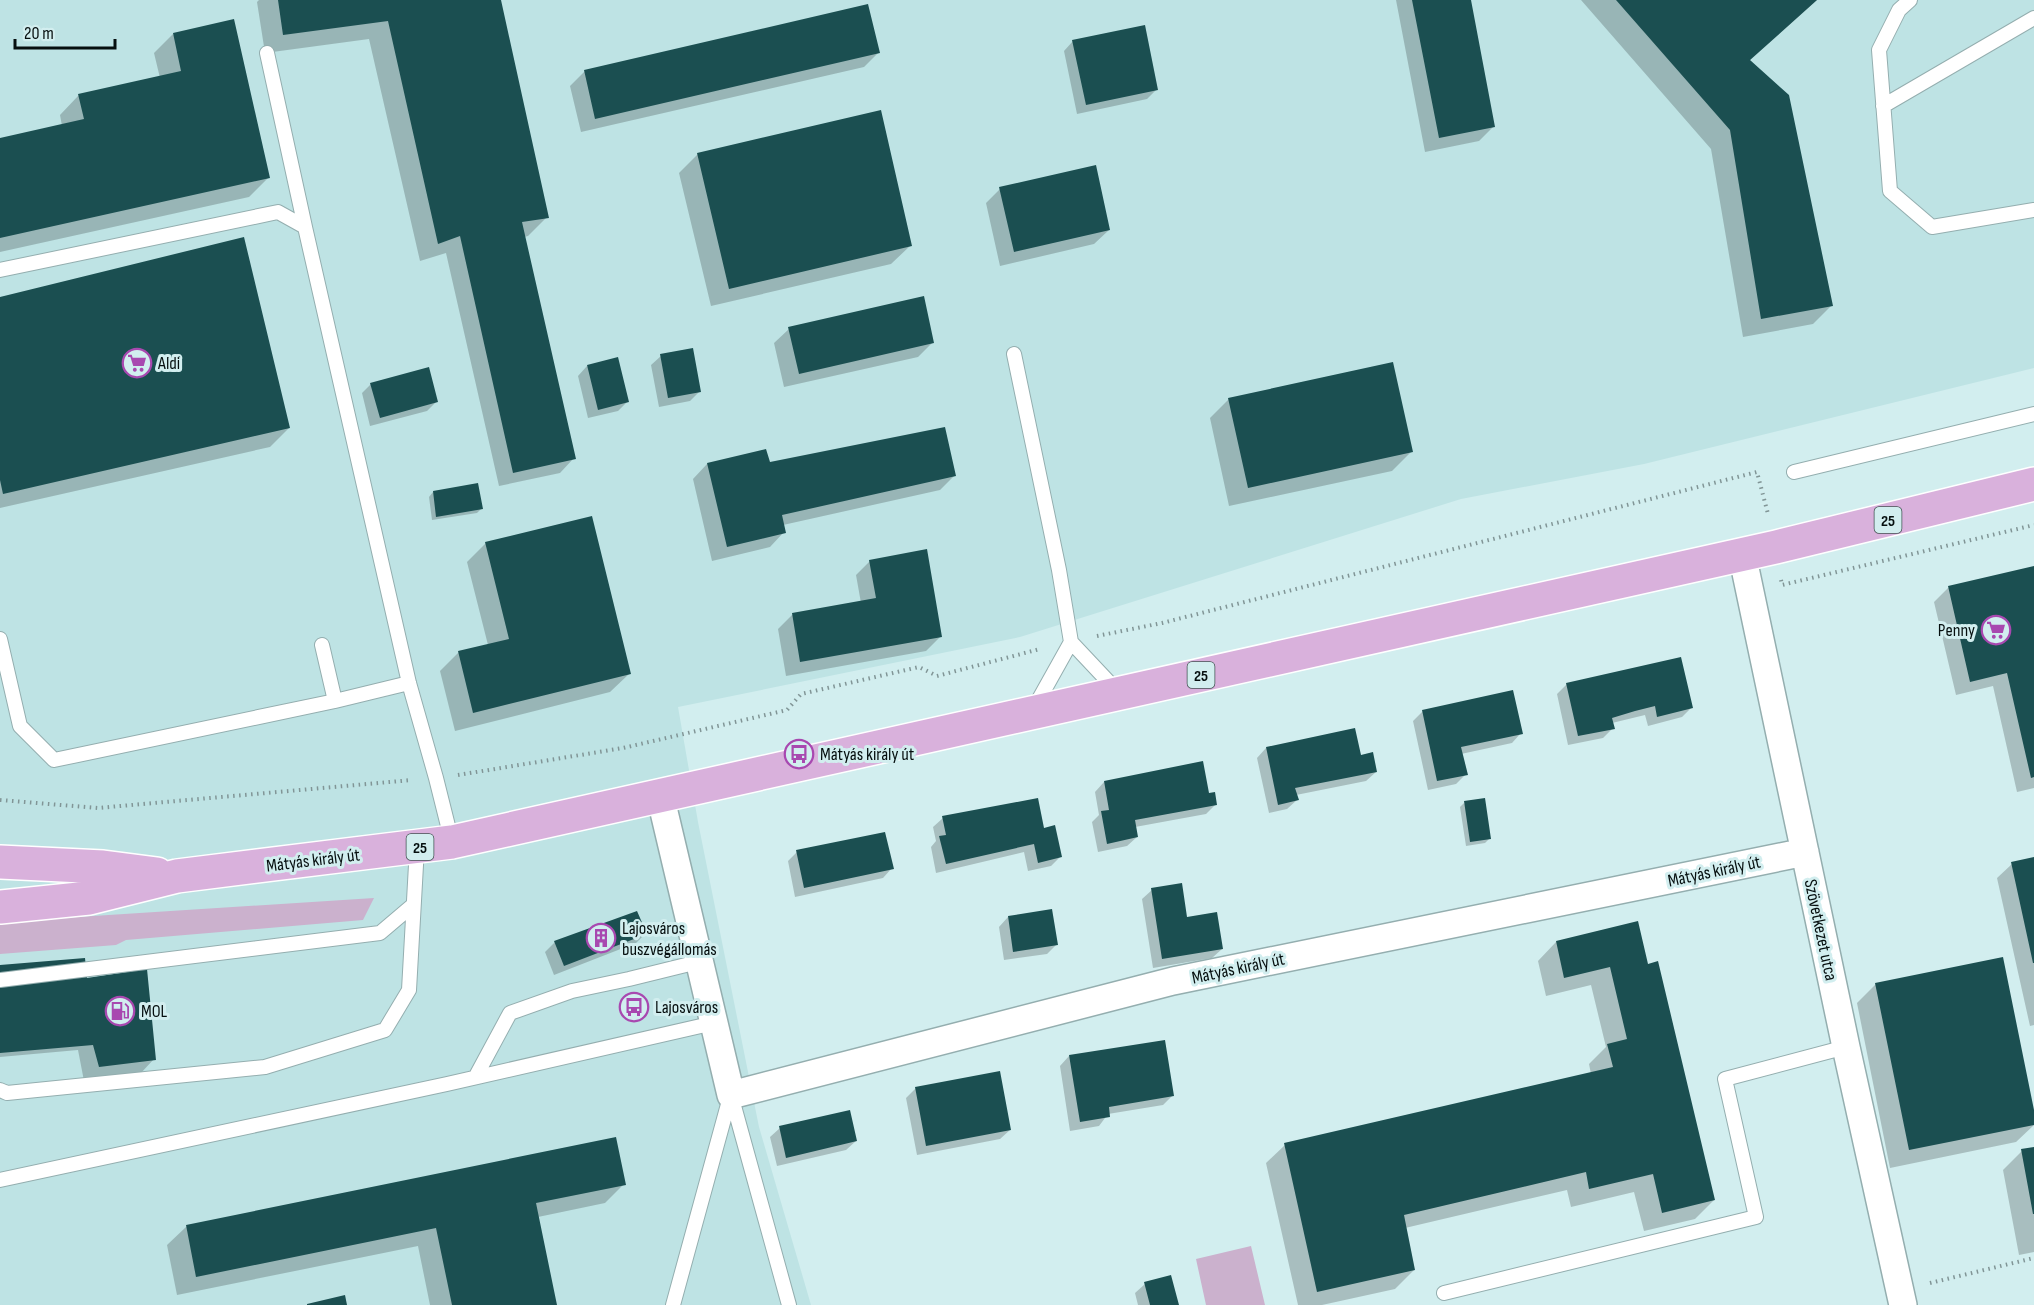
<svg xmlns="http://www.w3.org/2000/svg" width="2034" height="1305" font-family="'Sofia Sans Condensed',sans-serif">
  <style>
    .built { fill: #bee3e4 }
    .green { fill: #cbb1cd }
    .shadow { fill: #0003 }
    .building { fill: #1b4f51 }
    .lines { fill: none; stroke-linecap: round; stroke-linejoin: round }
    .lane-casing { stroke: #94aeaf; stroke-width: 16 }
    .street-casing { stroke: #94aeaf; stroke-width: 30 }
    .primary-casing { stroke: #fff; stroke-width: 36 }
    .path { stroke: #819596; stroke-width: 4; stroke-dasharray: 1.5 4.5; stroke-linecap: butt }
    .lane { stroke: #fff; stroke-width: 14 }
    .street { stroke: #fff; stroke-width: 27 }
    .primary { stroke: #d9b1dc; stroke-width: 33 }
    .labels { text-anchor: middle; stroke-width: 6; stroke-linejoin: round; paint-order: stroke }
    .shield { fill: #d2eeef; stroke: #435252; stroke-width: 1.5 }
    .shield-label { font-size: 16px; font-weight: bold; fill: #060f0f }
    .poi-label { font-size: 18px; fill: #060f0f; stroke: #d2eeef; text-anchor: start }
    .street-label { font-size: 18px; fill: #060f0f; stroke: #d2eeef }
  </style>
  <rect width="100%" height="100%" fill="#d2eeef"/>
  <path class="built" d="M0,0H2034V368L1644,464L1461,499L1020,637L678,707L698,822L759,1127L811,1305H0Z"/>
  <path class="green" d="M374,898L363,920L126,940L116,945L0,954V922Z
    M1251,1246L1265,1305H1206L1196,1259Z"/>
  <path class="shadow" d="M259,0H500L547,217L528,236L524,237L574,458L560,473L499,486L446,253L420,261L369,39L265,53L257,2Z
    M1396,0H1470L1493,127L1479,141L1425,152Z
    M1581,0H1817L1749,61L1832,305L1813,324L1743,337L1711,149Z
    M173,34L268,178L249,197L0,252V140L62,126L60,115L78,96L160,78L154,53Z
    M1073,41L1157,89L1147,99L1077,114L1064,51Z
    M878,53L864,67L581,132L570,86L585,71Z
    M698,154L910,246L891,264L711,306L679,173Z
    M1000,189L1109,230L1094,244L1000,266L986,203Z
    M0,298L289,428L270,447L0,508Z
    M789,329L933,342L918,357L784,387L774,343Z
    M661,356L700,391L690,401L659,407L651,365Z
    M587,366L627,402L618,411L588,418L578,376Z
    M371,384L436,402L427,411L370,426L362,393Z
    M1229,399L1411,452L1392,471L1229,506L1210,418Z
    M768,463L955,475L940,490L783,525L784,532L770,547L712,561L693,479L707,464Z
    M433,492L481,509L477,513L432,520L429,497Z
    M486,543L629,674L610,692L455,731L440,671L459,652L488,645L467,562Z
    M870,561L941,636L926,651L786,676L778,629L792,615L861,603L856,575Z
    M2034,567V788L2017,792L1993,686L1956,695L1934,602L1948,588Z
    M1567,684L1691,708L1682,717L1648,726L1645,715L1612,723L1613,728L1603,738L1568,745L1557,694Z
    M1423,711L1521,733L1512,743L1461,754L1466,774L1456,784L1428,790L1413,721Z
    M1266,748L1359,757L1376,772L1366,781L1296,795L1297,800L1287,809L1269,813L1257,758Z
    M1104,782L1208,795L1216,804L1206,814L1135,827L1137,837L1127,846L1098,852L1092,822L1099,815L1095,792Z
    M1464,803L1490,838L1485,843L1466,846L1460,807Z
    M943,818L1043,830L1060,857L1051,866L1028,871L1024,852L936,873L931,847L936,841L933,827Z
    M797,852L892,868L883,878L795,897L788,861Z
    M2034,859V1025L2030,1026L1997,878L2012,864Z
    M1152,890L1186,918L1222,949L1212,958L1153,968L1142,899Z
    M1008,917L1057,944L1047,954L1004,960L999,927Z
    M645,934L636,943L554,975L545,952L555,942Z
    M1556,942L1647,966L1714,1200L1695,1219L1644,1231L1634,1192L1571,1207L1567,1190L1405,1228L1414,1270L1395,1289L1322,1305H1298L1266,1163L1285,1145L1591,1074L1589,1064L1606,1047L1591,985L1546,996L1538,961Z
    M0,966L154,1059L140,1074L84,1081L78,1050L0,1057Z
    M1876,984L2034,1118V1125L2016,1142L1890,1168L1857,1003Z
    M1069,1056L1173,1095L1163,1105L1108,1114L1099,1126L1070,1131L1060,1066Z
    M916,1088L1010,1130L1000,1139L917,1155L906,1098Z
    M780,1128L856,1141L846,1150L777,1166L770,1137Z
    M615,1139L624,1184L605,1203L538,1217L556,1305H430L418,1246L177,1295L167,1245L186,1227Z
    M2034,1148V1252L2019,1255L2003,1170L2022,1151Z
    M1145,1284L1177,1305H1138L1135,1293Z"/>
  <path class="building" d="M278,0H501L549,218L522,222L576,459L513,473L460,236L438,244L388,21L283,35Z
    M1412,0H1471L1495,127L1439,138Z
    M1616,0H1817L1750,60L1789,95L1833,306L1761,319L1730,130Z
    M868,4L880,53L595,119L584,70Z
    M234,19L270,178L0,238V138L84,119L78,94L181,71L173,33Z
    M1145,25L1158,90L1086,105L1072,40Z
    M881,110L912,246L729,289L697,153Z
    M1096,165L1110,230L1014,252L999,187Z
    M244,237L290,428L3,494L0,480V297Z
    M924,296L934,343L799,374L788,327Z
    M693,348L701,392L668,398L660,354Z
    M618,357L629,402L598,410L587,365Z
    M1393,362L1413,452L1248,488L1228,398Z
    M429,367L438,402L380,418L370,383Z
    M945,427L956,476L782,515L786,533L727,547L707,463L766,449L770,462Z
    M478,483L483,509L436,517L433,491Z
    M592,516L631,674L473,713L458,651L509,639L485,542Z
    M927,549L942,637L800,662L792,613L876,598L869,560Z
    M2034,566V777L2031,778L2007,673L1970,682L1948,586Z
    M1681,657L1693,708L1657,717L1655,706L1635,711L1612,718L1615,729L1578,736L1566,683Z
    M1513,690L1523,734L1461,747L1468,775L1437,781L1422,710Z
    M1355,728L1361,755L1373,752L1377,772L1295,788L1299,800L1278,805L1266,747Z
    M1203,761L1209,793L1215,792L1217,805L1135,820L1138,837L1107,844L1101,811L1109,810L1104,781Z
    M1038,798L1044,828L1055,825L1062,857L1038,863L1034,844L946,864L939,836L946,835L942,816Z
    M1485,798L1491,839L1470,842L1464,801Z
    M885,832L894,869L804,888L796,850Z
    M2034,857V963H2033L2011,862Z
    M1182,883L1187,917L1217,912L1223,949L1162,959L1151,888Z
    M1052,909L1058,945L1013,952L1008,916Z
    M637,911L647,934L564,966L554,941Z
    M1638,921L1648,964L1658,961L1715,1200L1662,1213L1653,1174L1589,1189L1586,1172L1404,1215L1415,1270L1317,1292L1284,1143L1613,1067L1607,1044L1627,1039L1610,967L1564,978L1556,941Z
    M2003,957L2034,1110V1125L1909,1150L1875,983Z
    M85,958L87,978L147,969L156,1060L99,1067L93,1045L0,1053V965Z
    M1165,1040L1174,1096L1109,1107L1110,1117L1080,1122L1069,1055Z
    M1000,1071L1011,1130L926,1146L915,1087Z
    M850,1110L857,1141L786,1158L779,1126Z
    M616,1137L626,1185L536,1203L557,1305H452L436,1228L196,1277L186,1225Z
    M2034,1147V1214H2033L2021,1149Z
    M1171,1275L1179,1305H1150L1144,1282Z
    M345,1295L347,1305H307V1304Z"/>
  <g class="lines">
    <g class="lane-casing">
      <path id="lane" d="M1910,0L1899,10L1879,50L1890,191L1932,227L2034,210
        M267,53L305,227
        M1883,106L2034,18
        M0,270L278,212L305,227L409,683L436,778L452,842
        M1014,354L1059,570L1071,642L1033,710
        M1794,472L2034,414
        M0,639L20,726L54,760L335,701L409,683
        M1071,642L1119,693
        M322,645L335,701
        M0,980L380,933L413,905
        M476,1076L510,1013L572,991L629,979L698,962
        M0,1090L7,1093L265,1067L385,1030L409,990L417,847
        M731,1095L789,1305
        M0,1180L447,1084L714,1023
        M1444,1293L1756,1217L1725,1079L1846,1047
        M673,1305L730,1097"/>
    </g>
    <g class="street-casing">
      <path id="street" d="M1742,554L1846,1047L1903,1305
        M660,795L731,1095L1173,981L1805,852"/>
    </g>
    <g class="primary-casing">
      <path id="primary" d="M0,862L103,867L157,874
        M0,907L89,898L177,876L452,842L1776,547L2034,484"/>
    </g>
    <path class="path" d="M1781,580L1782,585L2034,525
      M1097,636L1162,623L1757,472L1768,514
      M458,775L623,748L787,710L801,694L919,667L937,676L1040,649
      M0,800L98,808L412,780
      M1930,1283L2034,1258"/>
    <use href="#lane" class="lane"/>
    <use href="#street" class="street"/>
    <use href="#primary" class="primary"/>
  </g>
  <defs>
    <g id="supermarket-ring" transform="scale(1.5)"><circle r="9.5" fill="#d2eeef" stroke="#a848b0" stroke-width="1.5"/><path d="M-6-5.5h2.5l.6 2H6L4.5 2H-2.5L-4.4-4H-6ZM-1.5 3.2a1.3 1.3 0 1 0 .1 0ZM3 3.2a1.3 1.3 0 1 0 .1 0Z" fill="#a848b0"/></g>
    <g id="bus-ring" transform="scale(1.5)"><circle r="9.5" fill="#d2eeef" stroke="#a848b0" stroke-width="1.5"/><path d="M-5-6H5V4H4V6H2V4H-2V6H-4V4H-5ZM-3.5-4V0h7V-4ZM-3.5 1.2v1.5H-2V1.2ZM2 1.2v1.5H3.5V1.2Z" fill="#a848b0"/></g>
    <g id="building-ring" transform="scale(1.5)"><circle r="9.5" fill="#d2eeef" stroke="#a848b0" stroke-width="1.5"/><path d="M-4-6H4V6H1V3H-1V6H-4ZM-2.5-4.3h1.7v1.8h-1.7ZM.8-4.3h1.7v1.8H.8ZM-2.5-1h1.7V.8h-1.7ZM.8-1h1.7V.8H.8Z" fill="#a848b0"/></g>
    <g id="fuel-ring" transform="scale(1.5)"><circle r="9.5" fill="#d2eeef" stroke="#a848b0" stroke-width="1.5"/><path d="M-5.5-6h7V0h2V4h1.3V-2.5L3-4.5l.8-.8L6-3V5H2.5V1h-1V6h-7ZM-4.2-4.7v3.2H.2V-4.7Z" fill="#a848b0"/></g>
  </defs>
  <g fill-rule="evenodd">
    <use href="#supermarket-ring" x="137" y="363"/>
    <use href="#supermarket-ring" x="1996" y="630"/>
    <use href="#bus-ring" x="799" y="754"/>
    <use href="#building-ring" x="601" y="938"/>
    <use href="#bus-ring" x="634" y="1007"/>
    <use href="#fuel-ring" x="120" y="1011"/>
  </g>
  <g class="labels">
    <g class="shield">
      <rect x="1874.5" y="507" width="27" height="26" rx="4.5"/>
      <rect x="1187.5" y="662" width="27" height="26" rx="4.5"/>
      <rect x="406.5" y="834" width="27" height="26" rx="4.5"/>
    </g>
    <g class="shield-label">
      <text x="1888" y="526">25</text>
      <text x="1201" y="681">25</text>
      <text x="420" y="853">25</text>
    </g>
    <g class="poi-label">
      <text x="158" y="369">Aldi</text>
      <text x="1975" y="636" text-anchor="end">Penny</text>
      <text x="820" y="760">Mátyás király út</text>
      <text x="622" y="934">Lajosváros<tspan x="622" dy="21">buszvégállomás</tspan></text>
      <text x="655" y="1013">Lajosváros</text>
      <text x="141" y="1017">MOL</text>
    </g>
    <g class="street-label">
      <text transform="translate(313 860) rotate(-7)" y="6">Mátyás király út</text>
      <text transform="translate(1714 871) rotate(-12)" y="6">Mátyás király út</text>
      <text transform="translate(1821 930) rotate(78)" y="6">Szövetkezet utca</text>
      <text transform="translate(1238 968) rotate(-12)" y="6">Mátyás király út</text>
    </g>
  </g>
  <path d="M15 39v9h100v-9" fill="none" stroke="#060f0f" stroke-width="3"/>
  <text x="24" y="39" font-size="18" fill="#060f0f" stroke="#d2eeef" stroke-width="4.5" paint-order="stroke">20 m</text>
</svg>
